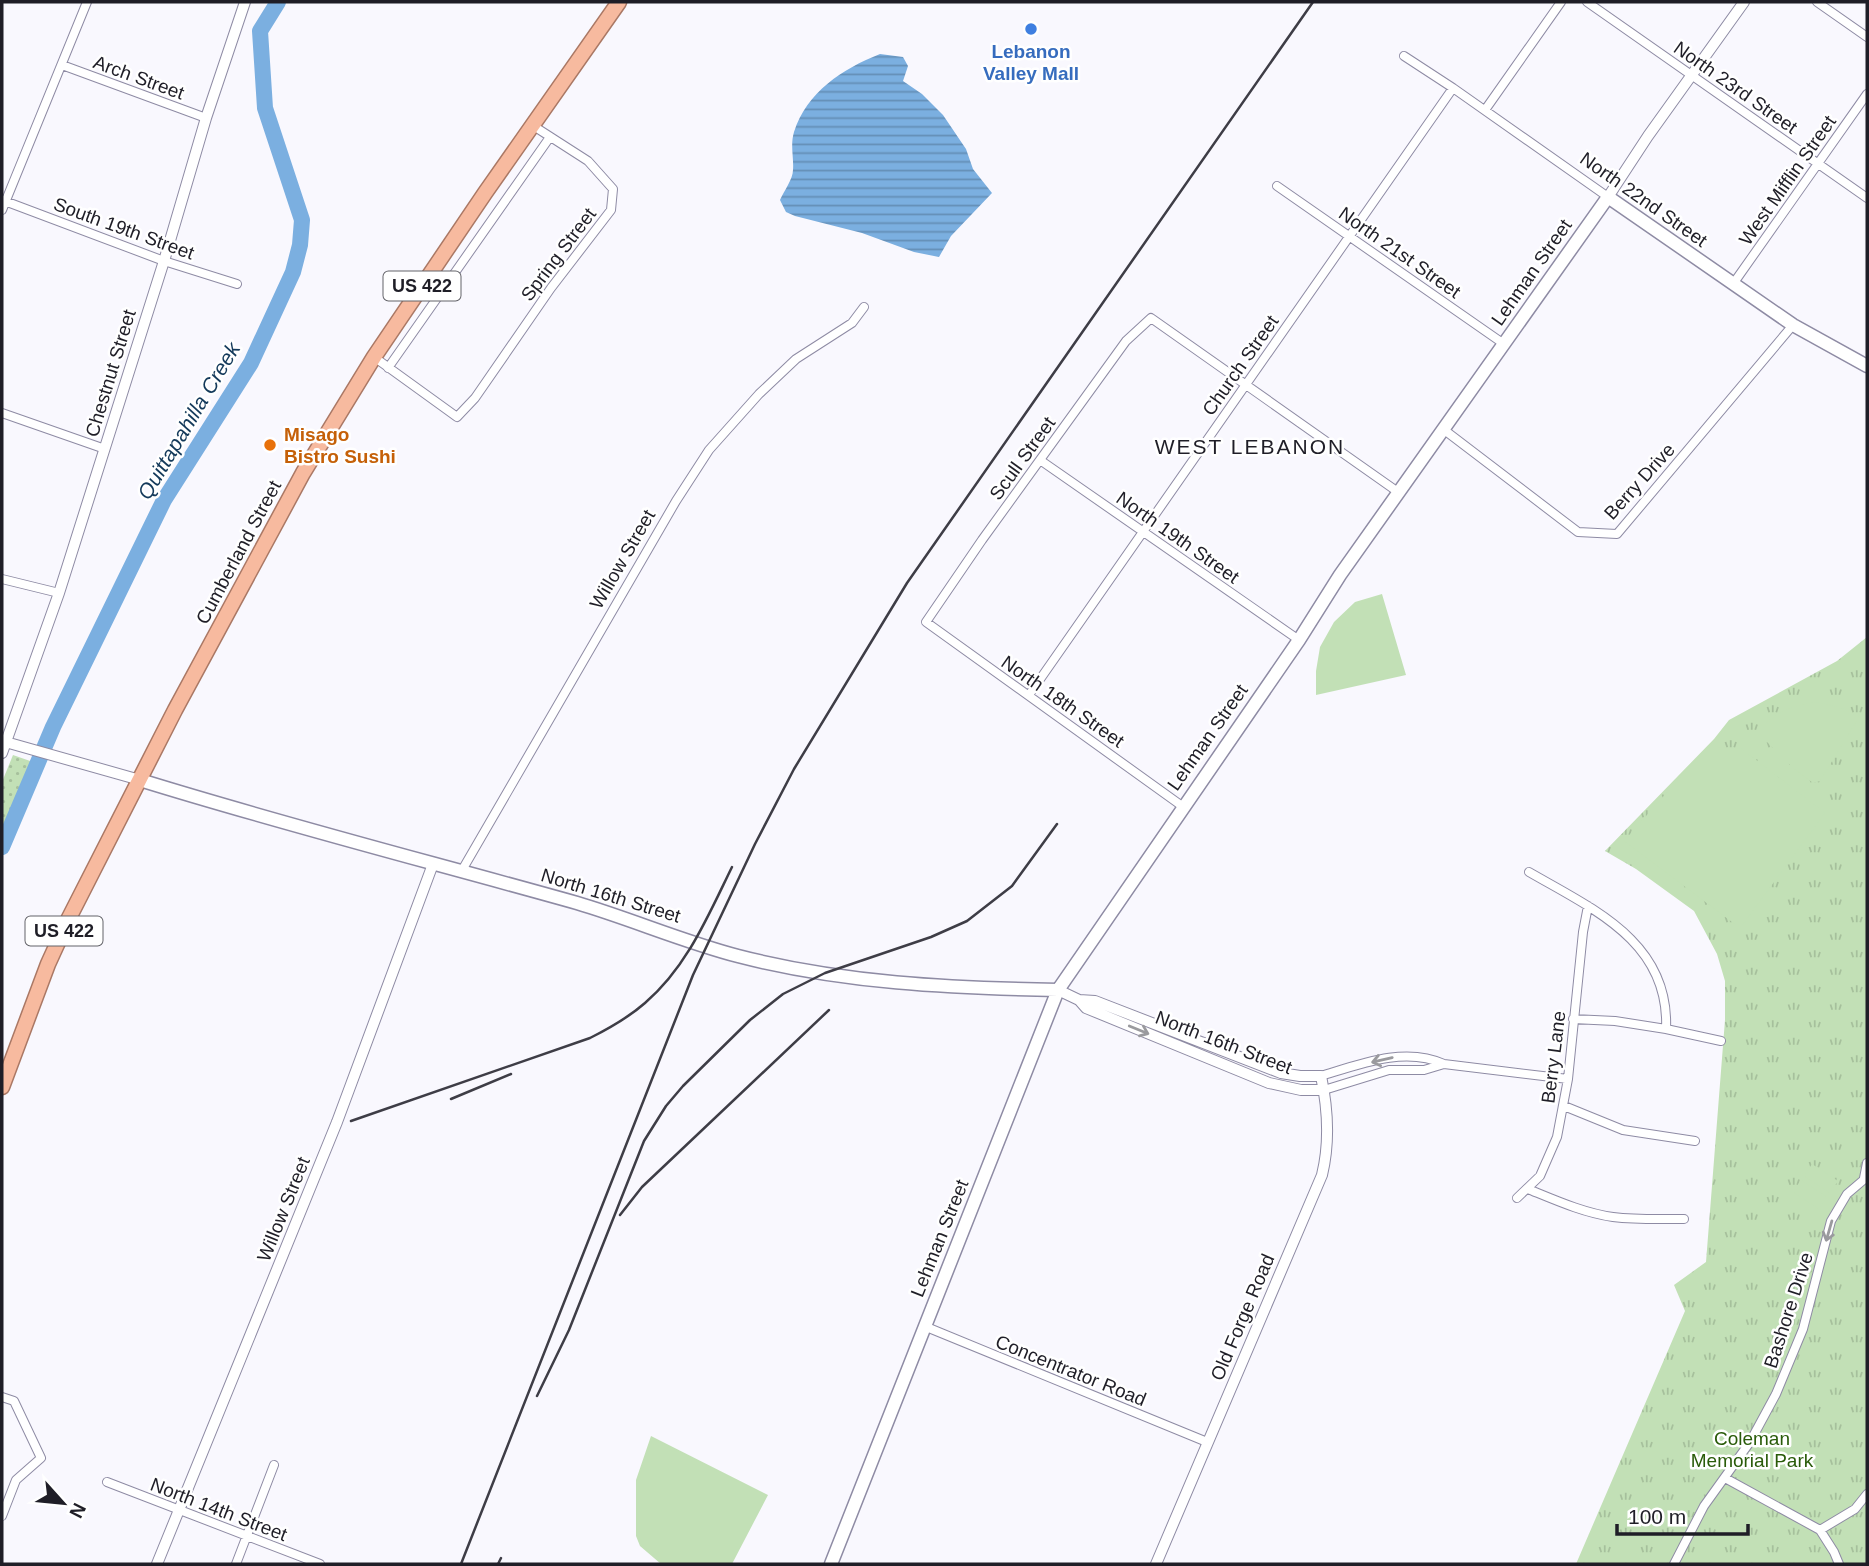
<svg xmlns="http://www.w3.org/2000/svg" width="1869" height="1566" font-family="Helvetica,sans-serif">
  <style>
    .grass { fill: url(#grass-dots) }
    .park { fill: url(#park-tufts) }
    .pitch { fill: #c2e0b6 }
    .water { fill: url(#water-rules) }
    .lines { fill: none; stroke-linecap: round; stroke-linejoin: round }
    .river { stroke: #7bafe0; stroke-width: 16 }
    .minor-casing { stroke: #8e8ba4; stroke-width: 10 }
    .tertiary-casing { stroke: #8e8ba4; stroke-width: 12 }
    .secondary-casing { stroke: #8e8ba4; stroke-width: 15 }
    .trunk-casing { stroke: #aa7865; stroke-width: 17 }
    .minor { stroke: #fff; stroke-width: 8 }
    .tertiary { stroke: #fff; stroke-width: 10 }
    .secondary { stroke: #fff; stroke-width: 12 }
    .trunk { stroke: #f7ba9f; stroke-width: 14 }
    .rail { stroke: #3e3d46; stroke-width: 2.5 }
    .oneway { stroke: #9a9a9e }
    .shop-dot { fill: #3f7fe0; stroke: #fff; stroke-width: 2.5 }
    .food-dot { fill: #e8710a; stroke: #fff; stroke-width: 2.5 }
    .labels { text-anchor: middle; stroke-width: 5; stroke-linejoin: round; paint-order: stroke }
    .shield { fill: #fff; stroke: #626268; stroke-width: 2 }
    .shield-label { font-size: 18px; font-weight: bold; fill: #1f1e27 }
    .shop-label { font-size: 19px; font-weight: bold; fill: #366cbe; stroke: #fff }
    .street-label { font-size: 19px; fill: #1f1e27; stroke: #fff }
    .food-label { font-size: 19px; font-weight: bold; fill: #c56008; stroke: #fff; text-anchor: start }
    .park-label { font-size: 19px; fill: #295b09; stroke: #fff }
    .water-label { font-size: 21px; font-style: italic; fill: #13395a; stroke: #fff }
    .neighbourhood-label { font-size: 21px; letter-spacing: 2px; fill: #1f1e27; stroke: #fff }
  </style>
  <defs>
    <pattern id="grass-dots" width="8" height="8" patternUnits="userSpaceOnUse" patternTransform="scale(1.75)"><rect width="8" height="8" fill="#c2e0b6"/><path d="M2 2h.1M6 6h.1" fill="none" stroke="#a6c09c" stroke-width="1.8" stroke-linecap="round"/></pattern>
    <pattern id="park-tufts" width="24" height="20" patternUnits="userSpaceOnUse" patternTransform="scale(1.75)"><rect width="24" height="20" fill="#c2e0b6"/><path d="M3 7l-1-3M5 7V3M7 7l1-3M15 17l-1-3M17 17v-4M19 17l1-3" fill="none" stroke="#a6c09c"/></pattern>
    <pattern id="water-rules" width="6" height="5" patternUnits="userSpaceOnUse" patternTransform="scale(1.75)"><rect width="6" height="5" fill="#7bafe0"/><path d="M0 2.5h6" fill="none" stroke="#648eb6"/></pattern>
  </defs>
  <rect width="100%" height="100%" fill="#f9f8fe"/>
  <path class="grass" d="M13,755L33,762L2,832V782Z"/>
  <path class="park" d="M1867,637V1564H1576L1685,1311L1674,1285L1706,1262L1725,1020V981L1717,954L1694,911L1636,869L1605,851L1714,739L1729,720L1837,661Z"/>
  <path class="pitch" d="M1382,594L1406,675L1316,695V671L1320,647L1334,622L1355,602Z
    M1818,702L1845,709L1859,717L1820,781L1813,783L1793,768L1757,732C1775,712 1792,705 1818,702Z
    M1718,747L1742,749L1825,813L1743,924L1736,925L1624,841L1698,757Z
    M1812,1164L1838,1181L1830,1193L1804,1176Z
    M1801,1180L1827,1197L1819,1209L1793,1192Z
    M651,1436L768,1495L732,1564H661L640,1546L636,1536V1480Z"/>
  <path class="water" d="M880,54L903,57L908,66L903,81L922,94L943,115L966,149L973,169L992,193L951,236L939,257L914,252L862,233L795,216L786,212L780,200C784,191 793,179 793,170C794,158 790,145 794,132C807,92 842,69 880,54Z"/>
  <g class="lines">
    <path class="river" d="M2,847L53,727L164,500L251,363L293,272L300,245L302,220L265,108L260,31L278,2"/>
    <g class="minor-casing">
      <path id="minor" d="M1587,2L1867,198
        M1817,2L1867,37
        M1404,56L1453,88L1608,197
        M62,65L206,118
        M1485,110L1561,2
        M1277,186L1504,344
        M2,200L164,261L237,284
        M2,210L87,2
        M1733,284L1867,94
        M374,357L457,417L475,398L551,288L611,210L613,189L588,161L532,125
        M388,368L550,137
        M2,413L105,449
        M1443,429L1578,532L1617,534L1793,325
        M1040,460L1299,640
        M2,579L59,593
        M1029,695L1453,88
        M1182,806L926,622L982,540L1126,341L1151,318L1398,492
        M461,872L676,501L709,450L759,394L796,359L852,323L864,307
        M1529,872C1593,909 1670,942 1666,1029L1615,1021L1573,1019
        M1666,1029L1721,1041
        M1321,1076C1360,1064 1405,1046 1444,1064L1568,1079
        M1324,1090L1389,1070H1424L1444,1064
        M1564,1106L1623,1130L1695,1141
        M1864,1178L1867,1163
        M1528,1189C1555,1200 1584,1213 1613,1217C1637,1220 1660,1219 1684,1219
        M1517,1198L1540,1176L1557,1137L1568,1079L1583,932L1588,906
        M924,1326L1207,1442
        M2,1397L14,1401L41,1458L16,1480L2,1516
        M1725,1478L1820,1530L1834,1552L1839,1564
        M107,1482L320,1564
        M1820,1530L1855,1509L1867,1494
        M236,1564L274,1465
        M1674,1564L1704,1506L1750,1442L1776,1394L1803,1329L1831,1221L1847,1194L1867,1177"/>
    </g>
    <g class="tertiary-casing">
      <path id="tertiary" d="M1608,197L1648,136L1744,2
        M2,741L140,780
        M2,753L59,593L164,261L206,118L245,2
        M1058,990L1079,1000L1095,1001L1281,1073L1300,1076H1321C1328,1109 1330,1142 1322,1175L1156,1564
        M1079,1000L1086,1008L1269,1083L1301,1090H1324
        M157,1564L337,1122L433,864"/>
    </g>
    <g class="secondary-casing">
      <path id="secondary" d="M140,780C285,825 431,862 577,903C631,919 684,942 738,956C842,983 950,988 1058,990
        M831,1564L1058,990L1299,640L1340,575L1608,197L1793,325L1867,366"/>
    </g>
    <g class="trunk-casing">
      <path id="trunk" d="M2,1087L48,964L69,918L175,710L303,473L374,357L485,193L619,2"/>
    </g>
    <use href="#minor" class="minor"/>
    <use href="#tertiary" class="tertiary"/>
    <use href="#secondary" class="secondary"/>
    <use href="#trunk" class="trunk"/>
    <path class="rail" d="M451,1099L511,1074
      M351,1121L590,1038C610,1028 629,1017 645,1003C687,967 708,916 732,867
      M620,1215L642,1187L829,1010
      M537,1396L569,1330L644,1141L666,1106L683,1086L750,1020L783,994L825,973L931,937L967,921L1012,886L1057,824
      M461,1564L693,975L755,844L794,769L907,583L1313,2
      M498,1564L501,1558"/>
  </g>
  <defs><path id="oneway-shaft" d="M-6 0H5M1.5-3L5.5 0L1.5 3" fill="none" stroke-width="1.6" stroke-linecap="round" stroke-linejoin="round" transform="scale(1.75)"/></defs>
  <g class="oneway">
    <use href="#oneway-shaft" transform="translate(1139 1030) rotate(22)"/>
    <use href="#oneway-shaft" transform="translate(1382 1060) rotate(167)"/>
    <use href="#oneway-shaft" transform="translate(1829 1231) rotate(106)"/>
  </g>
  <circle class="shop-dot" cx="1031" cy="29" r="7"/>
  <circle class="food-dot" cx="270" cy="445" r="7"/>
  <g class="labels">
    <g class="shield">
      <rect x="383.5" y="271.5" width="77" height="29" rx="5"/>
      <rect x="25.5" y="916.5" width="77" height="29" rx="5"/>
    </g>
    <g class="shield-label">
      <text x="422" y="292">US 422</text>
      <text x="64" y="937">US 422</text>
    </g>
    <g class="shop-label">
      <text x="1031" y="58">Lebanon<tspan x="1031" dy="22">Valley Mall</tspan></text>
    </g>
    <g class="street-label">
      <text transform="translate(139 77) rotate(20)" y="7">Arch Street</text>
      <text transform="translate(1736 87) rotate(35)" y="7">North 23rd Street</text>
      <text transform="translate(1787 180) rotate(-55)" y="7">West Mifflin Street</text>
      <text transform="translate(1644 199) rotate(35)" y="7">North 22nd Street</text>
      <text transform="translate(124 228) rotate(20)" y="7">South 19th Street</text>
      <text transform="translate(1400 252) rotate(35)" y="7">North 21st Street</text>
      <text transform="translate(558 254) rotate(-53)" y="7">Spring Street</text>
      <text transform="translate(1531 272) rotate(-55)" y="7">Lehman Street</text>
      <text transform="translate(1240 365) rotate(-55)" y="7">Church Street</text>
      <text transform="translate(110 373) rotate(-73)" y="7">Chestnut Street</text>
      <text transform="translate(1022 458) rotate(-54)" y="7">Scull Street</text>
      <text transform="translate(1639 481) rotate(-48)" y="7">Berry Drive</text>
      <text transform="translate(1178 537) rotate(35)" y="7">North 19th Street</text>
      <text transform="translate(238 552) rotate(-62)" y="7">Cumberland Street</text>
      <text transform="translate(622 559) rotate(-60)" y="7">Willow Street</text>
      <text transform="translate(1063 701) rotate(35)" y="7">North 18th Street</text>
      <text transform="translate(1207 737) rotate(-55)" y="7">Lehman Street</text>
      <text transform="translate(611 895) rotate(17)" y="7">North 16th Street</text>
      <text transform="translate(1224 1042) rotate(21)" y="7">North 16th Street</text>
      <text transform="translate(1553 1057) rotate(-83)" y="7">Berry Lane</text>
      <text transform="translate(283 1209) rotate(-68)" y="7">Willow Street</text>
      <text transform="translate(939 1238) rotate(-68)" y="7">Lehman Street</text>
      <text transform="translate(1788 1310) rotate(-72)" y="7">Bashore Drive</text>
      <text transform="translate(1242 1317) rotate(-67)" y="7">Old Forge Road</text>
      <text transform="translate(1071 1370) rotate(22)" y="7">Concentrator Road</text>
      <text transform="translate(219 1509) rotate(21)" y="7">North 14th Street</text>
    </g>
    <g class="food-label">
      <text x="284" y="441">Misago<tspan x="284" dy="22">Bistro Sushi</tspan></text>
    </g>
    <g class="park-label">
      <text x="1752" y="1445">Coleman<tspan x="1752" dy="22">Memorial Park</tspan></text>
    </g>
    <g class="water-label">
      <text transform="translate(189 421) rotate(-59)" y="7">Quittapahilla Creek</text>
    </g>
    <g class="neighbourhood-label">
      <text x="1250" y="454">WEST LEBANON</text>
    </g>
  </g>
  <rect width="1869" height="1566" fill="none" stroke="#1f1e27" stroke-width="7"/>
  <g transform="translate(63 1503) rotate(117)" stroke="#ffffff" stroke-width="5" paint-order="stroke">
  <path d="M0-5L12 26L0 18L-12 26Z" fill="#1f1e27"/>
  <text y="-10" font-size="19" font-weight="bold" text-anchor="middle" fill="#1f1e27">N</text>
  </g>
  <path d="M1617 1524v10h131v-10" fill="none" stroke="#1f1e27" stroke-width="3.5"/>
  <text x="1628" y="1524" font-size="21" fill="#1f1e27" stroke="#ffffff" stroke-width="5" paint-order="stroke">100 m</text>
</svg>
